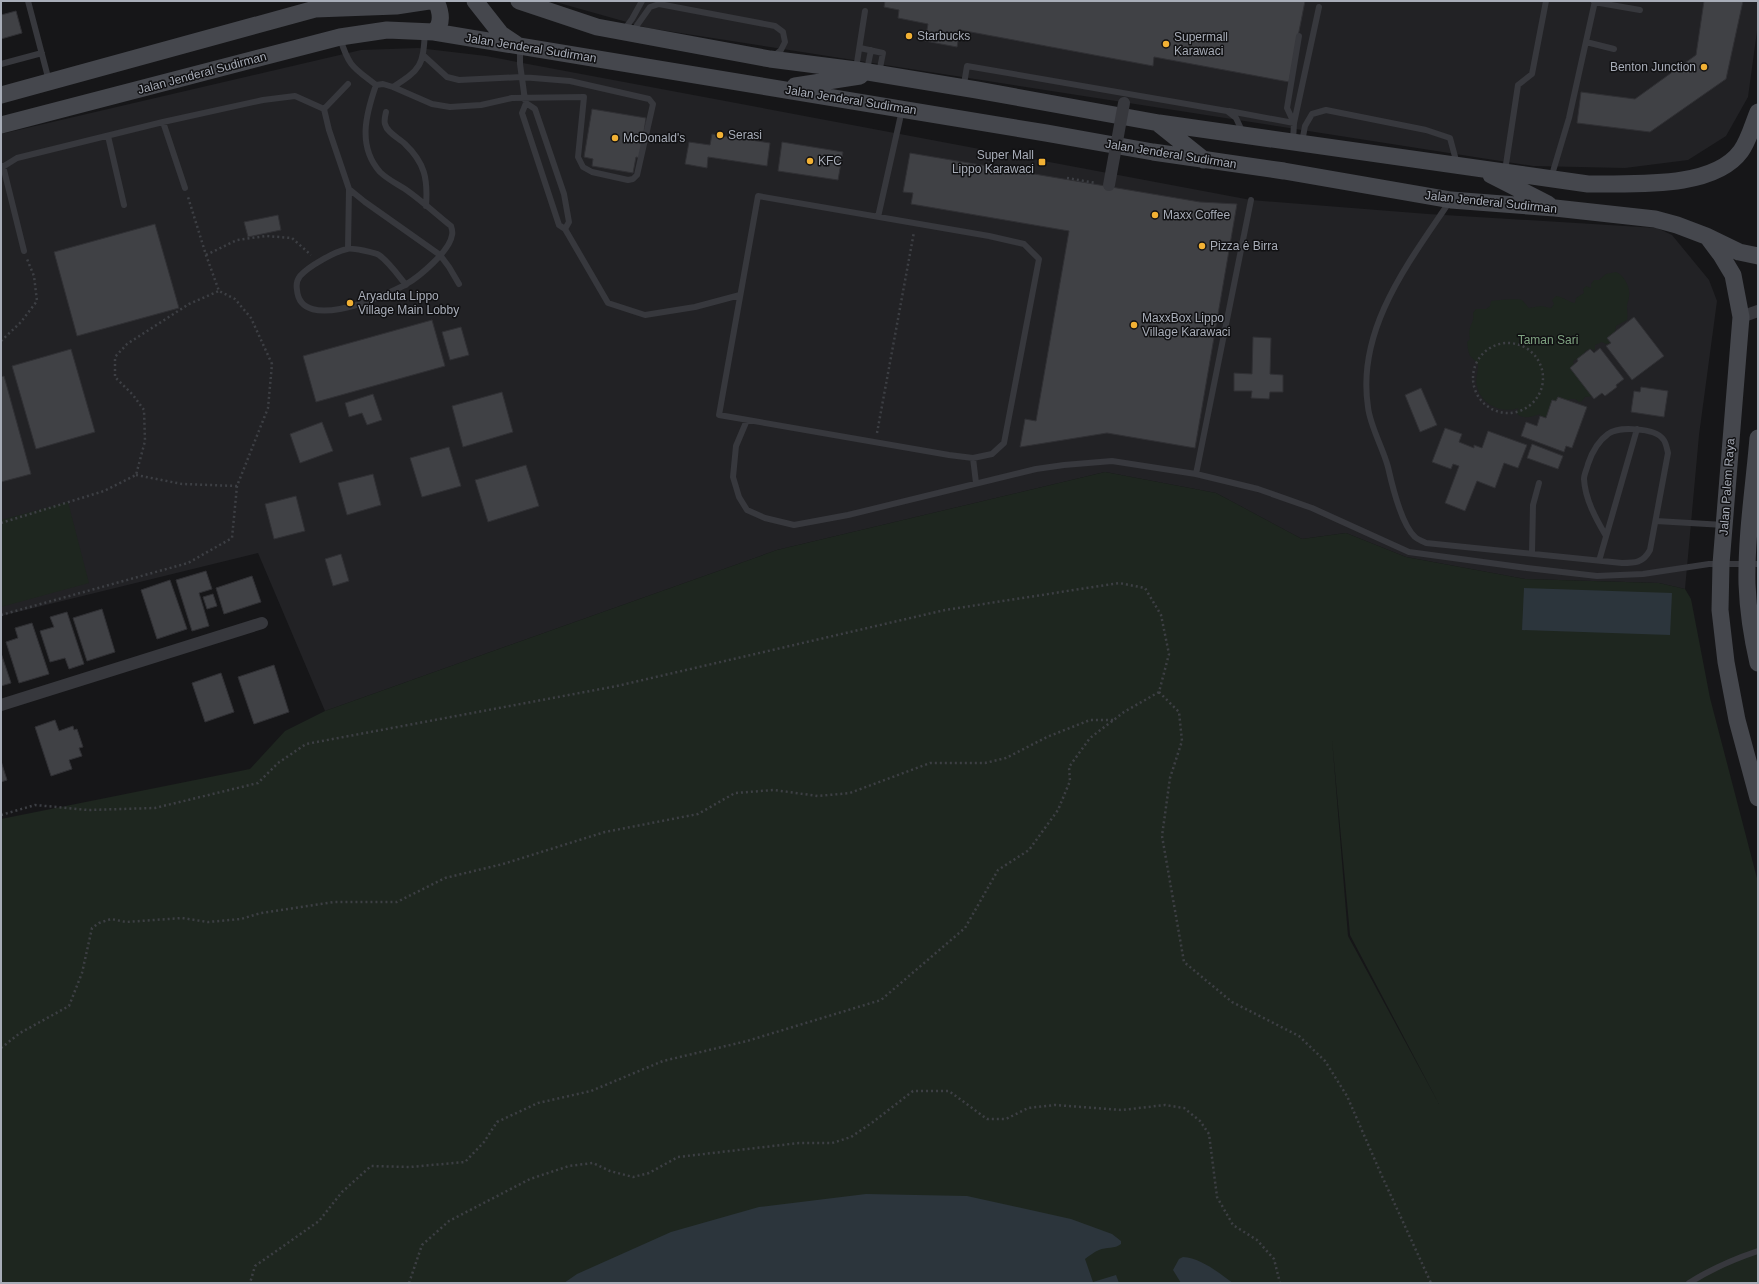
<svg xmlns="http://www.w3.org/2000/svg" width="1759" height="1284" font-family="Helvetica,sans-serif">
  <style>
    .built { fill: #222225 }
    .green { fill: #1e261f; fill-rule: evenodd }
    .water { fill: #2c353c }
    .building { fill: #404145; stroke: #303034 }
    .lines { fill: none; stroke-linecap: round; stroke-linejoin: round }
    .path { stroke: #3d3f44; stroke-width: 2.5; stroke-dasharray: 2 3; stroke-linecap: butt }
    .lane { stroke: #37383d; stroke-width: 6 }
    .street { stroke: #37383d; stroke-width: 12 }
    .secondary { stroke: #45474d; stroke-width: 17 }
    .street-bridge { stroke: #37383d; stroke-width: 12 }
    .poi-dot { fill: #f2b134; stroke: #111113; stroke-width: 1.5 }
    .labels { text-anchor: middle; stroke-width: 3; stroke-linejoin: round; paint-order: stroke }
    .poi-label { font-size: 12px; fill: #a8adb8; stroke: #111113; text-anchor: start }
    .street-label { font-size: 12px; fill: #a8adb8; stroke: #111113 }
    .park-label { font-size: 12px; fill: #7fa381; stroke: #111113 }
  </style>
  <rect width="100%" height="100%" fill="#161618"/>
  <path class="built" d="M552,1H1758V24L1748,97L1726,136L1688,160L1625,168L1533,166L648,28Z
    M418,48L486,56L1251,200L1428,214L1657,228L1672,235L1709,280L1717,301L1699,435L1685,589L1659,583L1525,579L1406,557L1346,533L1302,539L1216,493L1105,472L777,550L325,711L258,553L1,616V134L361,50Z"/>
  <path class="green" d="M1616,272C1624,275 1631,288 1629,297C1629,300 1627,303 1627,306C1627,311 1628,315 1627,320L1616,326C1616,333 1611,336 1611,343L1606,344L1602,342L1595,345V350L1590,349L1585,351L1584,355L1573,361L1574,365L1594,396L1585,397L1582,401L1579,402L1575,399H1570L1549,418L1540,416V414C1531,417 1523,420 1516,413L1519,408C1502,414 1481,405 1477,386C1475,379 1478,373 1478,367C1478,362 1474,360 1471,357C1468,353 1468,347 1467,342L1470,339C1467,325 1475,324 1473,313L1476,309H1486L1490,306L1491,301C1495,300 1519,298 1522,300C1524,302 1527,306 1529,308L1541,306L1551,308L1554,304L1552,300L1556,296C1564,297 1568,302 1575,303L1576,298L1584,293L1583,289L1586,286L1591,288V284L1594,280H1599L1606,274Z
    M1105,472L1216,493L1302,539L1346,533L1406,557L1525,579L1659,583L1685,589L1691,599L1710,698L1758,882V1283H1V819L250,769L285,731L325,711L777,550ZM1332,739L1350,935L1439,1104L1348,936Z
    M68,502L89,583L1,607V520Z"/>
  <path class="water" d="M1524,588L1672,593L1670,635L1522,630Z
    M866,1194L967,1196L1071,1219L1112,1234L1121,1241V1244C1115,1249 1106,1247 1099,1250C1094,1252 1089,1256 1085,1259L1093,1282L1116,1275L1119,1283H564L577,1274L671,1232L759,1207Z
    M1183,1257C1201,1258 1219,1273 1233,1283H1181L1173,1270L1179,1259Z"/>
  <path class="building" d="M885,1H1305L1289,82L1154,57L1153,66L960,30L957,47L925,41L928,24L898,18L899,10L884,7Z
    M1704,1H1743L1726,79L1650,132L1577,123L1581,92L1635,99L1696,55Z
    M16,11L22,33L1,39V15Z
    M592,109L646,118L640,158L636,157L633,173L592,166L593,159L584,157Z
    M712,134L770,143L767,166L708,157L707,168L685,164L689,142L710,145Z
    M782,142L843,152L838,180L778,171Z
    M910,153L1200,202L1237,204L1195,448L1107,433L1020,447L1025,419L1036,421L1069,231L911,204L913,193L903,192Z
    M278,215L281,230L248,237L244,222Z
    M155,224L179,308L77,336L54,252Z
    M1634,317L1664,356L1632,380L1606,346L1611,343L1607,338Z
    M432,320L445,366L316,402L303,356Z
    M461,327L469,355L450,360L442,332Z
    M1253,337L1271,338L1270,374L1283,375V392H1270L1269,399L1251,398L1252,391H1234V373L1252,374Z
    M1600,348L1624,379L1616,385L1617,387L1605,396L1602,393L1594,399L1570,368L1578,361L1577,359L1590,349L1594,353Z
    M71,349L95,432L36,449L12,366Z
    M4,376L31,474L1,482V377Z
    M1641,387L1668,391L1664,417L1631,412L1634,391L1640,392Z
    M1421,388L1437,425L1420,432L1405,395Z
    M502,392L513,432L463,447L452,406Z
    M373,394L382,420L367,425L362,413L349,417L345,403Z
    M1558,397L1587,407L1572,448L1566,446L1564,452L1521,436L1526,422L1537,426L1540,416L1546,418L1552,400L1556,401Z
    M322,422L333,451L300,463L290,434Z
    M1445,428L1462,434L1459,442L1474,448V445L1482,448L1488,431L1527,445L1518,468L1504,463L1495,488L1477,481L1465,511L1445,503L1459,466L1453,464L1451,469L1432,462Z
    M1532,444L1563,456L1558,469L1527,458Z
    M449,447L461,486L422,497L410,458Z
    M526,465L539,506L488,522L475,480Z
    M373,474L381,505L347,515L338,483Z
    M296,496L305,531L274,539L265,504Z
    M341,554L349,581L333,586L325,559Z
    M206,571L212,589L199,593L209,626L192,631L176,580Z
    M252,576L261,602L224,614L216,588Z
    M170,580L187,629L157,639L141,590Z
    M213,594L217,606L207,609L203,597Z
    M102,609L115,652L87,661L73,618Z
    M67,612L84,664L69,669L65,658L50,662L40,631L54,627L50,617Z
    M32,623L49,674L19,683L6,642L18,638L15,628Z
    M1,653L11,683L1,686Z
    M274,665L289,712L254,724L238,677Z
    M221,673L234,712L205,722L192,683Z
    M55,720L59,731L73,726L74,730L77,729L83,747L79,748L82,756L69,760L72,769L51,776L35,727Z
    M1,761L7,780L1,782Z"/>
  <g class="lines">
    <path class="path" d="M1067,178L1096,183
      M206,255L237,240L266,236L292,238L311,255
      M1,341L21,322L37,301L34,276L27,259
      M1473 378a35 35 0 1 1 70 0a35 35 0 1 1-70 0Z
      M877,433L914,232
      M136,475L182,484L237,486
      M1,523L104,491L136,475L145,441L144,410L133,395L115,377V357L127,344L189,304L219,291
      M1,615L188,563L232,538L237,486L268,408L272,364L251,318L235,299L219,291L206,255L188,197
      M1159,692L1179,712L1182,741L1170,778L1162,836L1184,962L1232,1002L1299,1036L1325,1061L1347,1096L1381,1174L1431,1283
      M1,815L35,805L88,810L155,808L258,783L278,763L306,744L617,686L945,610L1119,583L1145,588L1161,615L1169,654L1159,692L1124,712L1090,738L1069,767L1070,781L1058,810L1029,850L998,870L965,928L881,1000L747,1041L663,1061L591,1091L538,1103L497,1122L484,1142L465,1162L410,1167L371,1166L342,1192L319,1221L255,1266L250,1283
      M1,1048L20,1033L69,1006L82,973L92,928L99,923L111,919L126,922L182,918L208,922L241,919L261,913L334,902H397L445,878L503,864L605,832L698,814L735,793L774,790L818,796L850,793L930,763H985L1006,758L1047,737L1090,720H1113
      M409,1283L422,1245L449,1221L530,1179L569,1166L593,1163L610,1171L633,1177L649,1173L678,1157L799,1143H832L851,1137L873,1122L913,1091H949L987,1119H1006L1028,1108L1055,1105L1122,1110L1165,1105L1184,1108L1200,1121L1209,1134L1217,1197L1233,1225L1257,1240L1274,1259L1280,1283"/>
    <path class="lane" d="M28,1L49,81
      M1594,2L1640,10
      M624,30L632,19L642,1
      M633,31L650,7L659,4L775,26L783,32L785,42L781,50L774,56
      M340,38C349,67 353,67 376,85L383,84L393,87C421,69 423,66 425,32
      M1586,42L1614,49
      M520,48V64L525,100
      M860,48L883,53L880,68L884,69
      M1,64L42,53
      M856,69L865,11
      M867,70L871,50
      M962,83L964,84L967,66L1227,111L1236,118L1243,133
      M376,85C366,114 357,146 380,172C387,179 397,184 405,189C421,200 436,214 451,226C452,229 453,232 452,235C450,251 419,277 405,285C385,295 362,305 340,309C323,312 299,313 297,290C296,285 297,280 300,276C309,266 334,252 347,249C351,247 376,253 379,255C389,262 398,275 406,285
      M393,87L432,104L450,107L481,105L512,98L584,97L578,157L583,167L592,172L628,180L633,179L637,175L653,104L649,99L570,81L521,77L459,80L447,77L423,55
      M324,109L329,130L349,189L365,202L440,255L449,267L459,284
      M1229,111L1294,123L1319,7
      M386,112C385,116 384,121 385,124C387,133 399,138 405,144C425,163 428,179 426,206
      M163,122L185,188
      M108,136L124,205
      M1293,141L1294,123L1287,108L1299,36
      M1302,142L1305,126L1312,114L1326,110L1426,130L1450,138L1457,164
      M3,166L24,251
      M1,168L17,158L163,122L263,100L295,96L324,109L348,84
      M1505,171L1518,85L1532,74L1546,1
      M1551,178L1569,118L1595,1
      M758,196L989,236L1024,244L1039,259L1004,443L992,454L973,458L949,455L719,415Z
      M1450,201C1409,262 1356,329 1368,407C1370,426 1383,448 1388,467C1392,485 1402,525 1415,537C1418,540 1423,541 1426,543L1622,563C1635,563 1643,563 1650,550L1668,453C1667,449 1666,442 1663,439C1655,428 1618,426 1608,434C1597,442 1592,452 1588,464C1587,469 1584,474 1584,479C1585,499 1596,519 1606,536
      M878,217L902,110
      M565,229L569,222L564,194L535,109L526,103L522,113L559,225L565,229L608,303L645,315L695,307L740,295
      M348,248L349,189
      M747,420L736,446L733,477L739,497L747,510L765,518L794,525L848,515L1036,469L1064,465L1112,461L1196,474L1258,489L1312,508L1409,552L1527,568L1597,576L1643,574L1709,564H1758
      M973,458L976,483
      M1196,474L1251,200
      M1656,521L1724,525
      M1532,553L1533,505L1539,483
      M1599,561L1637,429
      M1689,1283C1711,1269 1734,1259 1758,1251"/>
    <path class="street" d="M1741,317L1758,311
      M1,705L262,623"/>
    <path class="secondary" d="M475,1L501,34L516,44
      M519,1L597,27L770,59L856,70L977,90L1159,123L1588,184C1631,183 1713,190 1741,151C1749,140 1753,124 1758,112
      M434,32C443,24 441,12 436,1
      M795,86L860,76
      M1,95L315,9L396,6L429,1
      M1159,124L1204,160
      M1,125L340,37L387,30L434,32L1046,133L1153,152L1284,171L1451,200L1555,208L1655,219L1677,225L1706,236L1739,252L1758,256
      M1491,175L1548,204
      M1709,239L1721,255L1733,275L1741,317L1721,564L1720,610L1726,662L1737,720L1758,798
      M1758,438C1754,486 1746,536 1747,584C1748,611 1752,637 1758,663"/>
    <path class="street-bridge" d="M1109,185L1124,103"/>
  </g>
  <g class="poi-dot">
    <circle cx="909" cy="36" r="4"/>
    <circle cx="1166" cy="44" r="4"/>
    <circle cx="1704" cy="67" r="4"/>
    <circle cx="720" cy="135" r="4"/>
    <circle cx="615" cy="138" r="4"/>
    <circle cx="810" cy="161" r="4"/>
    <rect x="1038" y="158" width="8" height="8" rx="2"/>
    <circle cx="1155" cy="215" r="4"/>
    <circle cx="1202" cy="246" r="4"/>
    <circle cx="350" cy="303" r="4"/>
    <circle cx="1134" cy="325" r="4"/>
  </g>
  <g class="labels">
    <g class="poi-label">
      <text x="917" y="40">Starbucks</text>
      <text x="1174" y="41">Supermall<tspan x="1174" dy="14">Karawaci</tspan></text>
      <text x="1696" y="71" text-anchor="end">Benton Junction</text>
      <text x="728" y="139">Serasi</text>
      <text x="623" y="142">McDonald's</text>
      <text x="1034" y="159" text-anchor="end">Super Mall<tspan x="1034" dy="14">Lippo Karawaci</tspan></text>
      <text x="818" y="165">KFC</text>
      <text x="1163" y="219">Maxx Coffee</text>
      <text x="1210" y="250">Pizza ė Birra</text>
      <text x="358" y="300">Aryaduta Lippo<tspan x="358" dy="14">Village Main Lobby</tspan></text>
      <text x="1142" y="322">MaxxBox Lippo<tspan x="1142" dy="14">Village Karawaci</tspan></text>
    </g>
    <g class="street-label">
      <text transform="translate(531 48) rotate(9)" y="4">Jalan Jenderal Sudirman</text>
      <text transform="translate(202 73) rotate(-15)" y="4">Jalan Jenderal Sudirman</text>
      <text transform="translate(851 100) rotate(9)" y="4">Jalan Jenderal Sudirman</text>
      <text transform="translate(1171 154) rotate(9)" y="4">Jalan Jenderal Sudirman</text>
      <text transform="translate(1491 202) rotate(6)" y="4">Jalan Jenderal Sudirman</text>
      <text transform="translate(1727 487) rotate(-86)" y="4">Jalan Palem Raya</text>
    </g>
    <g class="park-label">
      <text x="1548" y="344">Taman Sari</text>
    </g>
  </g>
  <rect width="1759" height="1284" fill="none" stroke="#a8adb8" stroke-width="4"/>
</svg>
